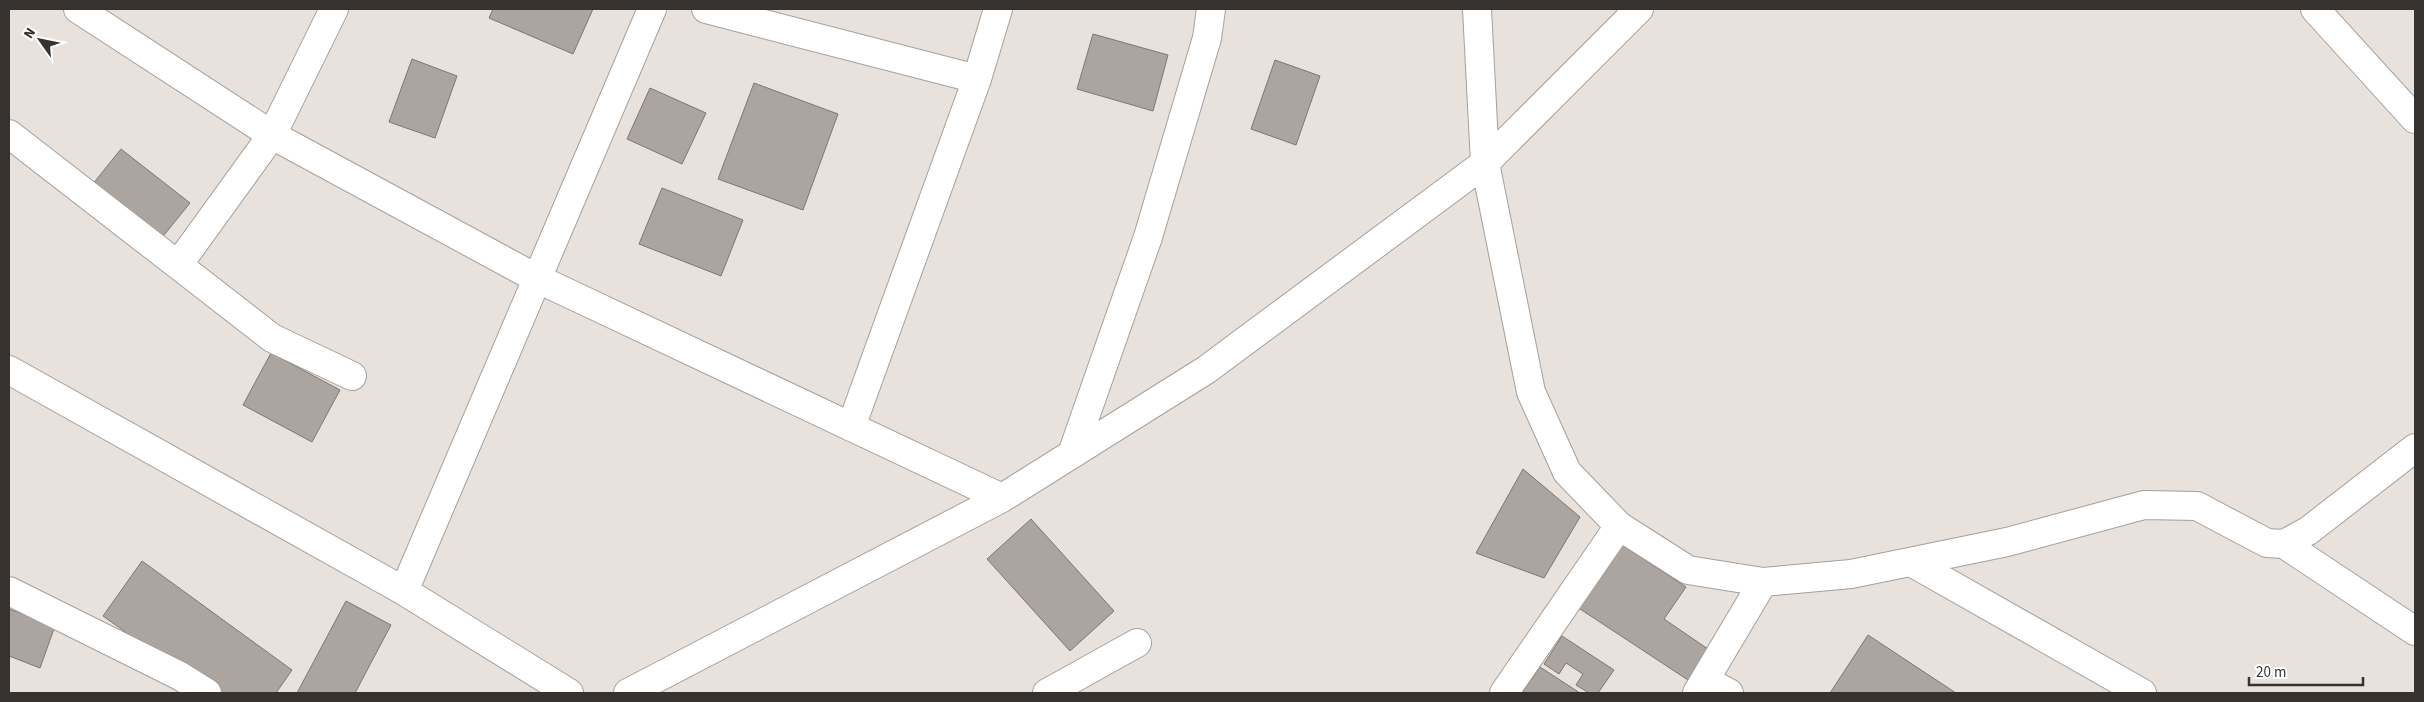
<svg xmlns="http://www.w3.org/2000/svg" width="2424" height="702" font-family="'Source Sans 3',sans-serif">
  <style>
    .building { fill: #aca49f; stroke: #7e7671 }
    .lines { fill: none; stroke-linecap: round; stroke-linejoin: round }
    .street-casing { stroke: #a79f9a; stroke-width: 30 }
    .street { stroke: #fff; stroke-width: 28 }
  </style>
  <rect width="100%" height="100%" fill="#e9e1db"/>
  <path class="building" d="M493,9H593L573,54L489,18Z
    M1093,34L1168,55L1153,111L1077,89Z
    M412,59L457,76L435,138L389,122Z
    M1275,60L1320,76L1296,145L1251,129Z
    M754,83L838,114L803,210L718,179Z
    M650,88L706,113L682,164L627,139Z
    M121,149L190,203L160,240L92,185Z
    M662,188L743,220L721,276L639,244Z
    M271,353L340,390L312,442L243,405Z
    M1523,469L1580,517L1544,578L1476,553Z
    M1031,519L1114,611L1070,651L987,559Z
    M1619,543L1686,587L1664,619L1708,649L1688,680L1577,607Z
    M142,561L292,670L276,693H211L103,616Z
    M346,601L391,625L355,693H297Z
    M9,609L55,626L40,668L9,656Z
    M1868,635L1956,693H1830Z
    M1562,636L1614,670L1598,693H1589L1576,685L1583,674L1566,663L1559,674L1544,664Z
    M1540,667L1580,693H1522Z"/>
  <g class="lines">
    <g class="street-casing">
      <path id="street" d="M78,9L272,135L536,278L1002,498
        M706,9L977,79
        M1477,9L1485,163L1531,392L1567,472L1619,526L1688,570L1763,582L1851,574L2007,542L2144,505L2197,506L2267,543L2284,544L2415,631
        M2315,9L2415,119
        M9,134L178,265L272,135L334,9
        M178,265L272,338L352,376
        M9,370L404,591L569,693
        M851,427L977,79L998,9
        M1072,454L1148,237L1207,38L1211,9
        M2284,544L2308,531L2415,448
        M1911,562L2142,693
        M9,591L180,676L207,693
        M404,591L652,9
        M1705,680L1729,693
        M628,693L1002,498L1206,370L1485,163L1639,9
        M1047,693L1137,643
        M1504,693L1619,526
        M1697,693L1763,582"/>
    </g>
    <use href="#street" class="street"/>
  </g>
  <rect width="2424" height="702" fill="none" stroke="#353230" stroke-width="20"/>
  <g transform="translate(40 40) rotate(303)" stroke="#ffffff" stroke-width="4" paint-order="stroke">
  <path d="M0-4L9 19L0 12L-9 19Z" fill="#353230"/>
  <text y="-8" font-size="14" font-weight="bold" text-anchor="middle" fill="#353230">N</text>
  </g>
  <path d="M2249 677v8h114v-8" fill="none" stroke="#353230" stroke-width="2.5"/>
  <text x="2256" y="677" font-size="15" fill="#353230" stroke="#ffffff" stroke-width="4" paint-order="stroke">20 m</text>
</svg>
